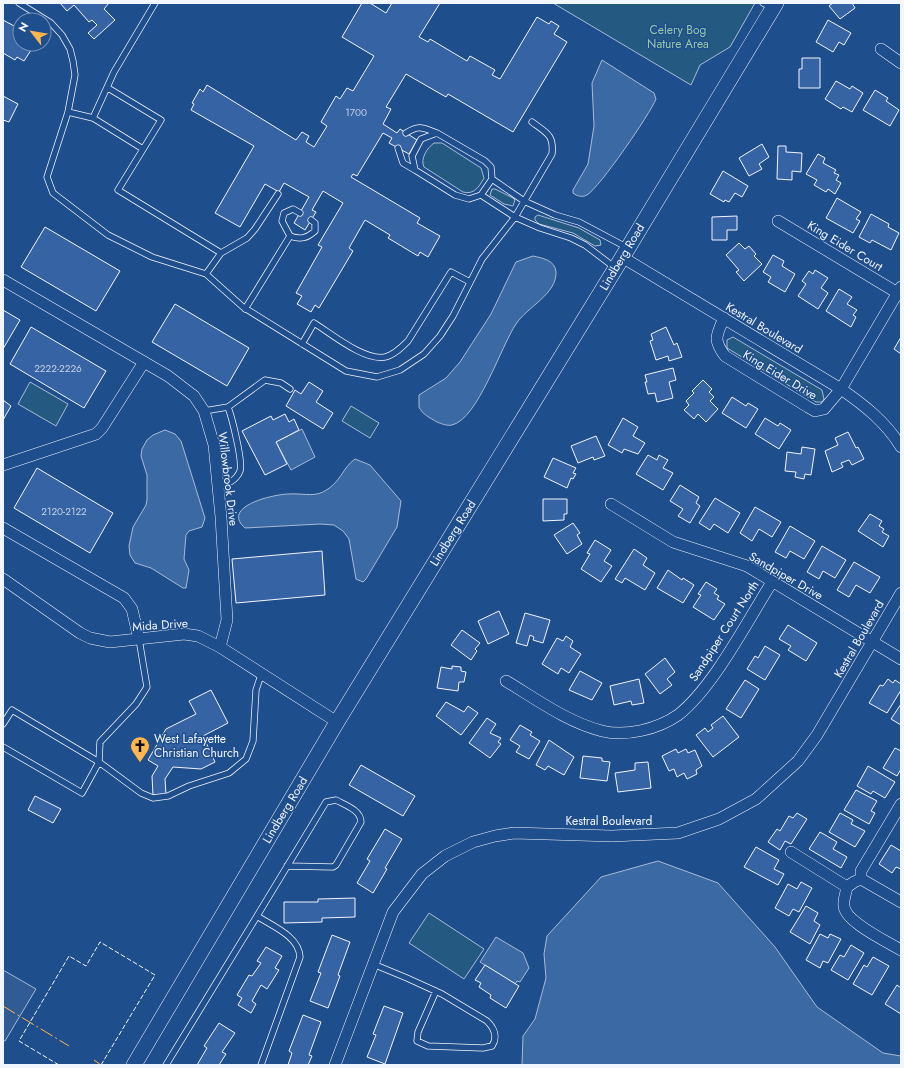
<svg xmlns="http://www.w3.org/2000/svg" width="904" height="1068" font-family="Jost,sans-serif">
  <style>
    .green { fill: #245a82; stroke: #a8bbd7 }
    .parking { fill: #305b95; stroke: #a8bbd7 }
    .water { fill: #3b69a3; stroke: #a8bbd7 }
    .building { fill: #3563a3; stroke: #f2f6ff }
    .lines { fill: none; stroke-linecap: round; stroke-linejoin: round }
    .lane-casing { stroke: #f2f6ff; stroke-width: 7 }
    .street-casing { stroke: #f2f6ff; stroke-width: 12 }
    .secondary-casing { stroke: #f2f6ff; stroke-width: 16 }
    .lane { stroke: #1f4e8c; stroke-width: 5.5 }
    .street { stroke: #1f4e8c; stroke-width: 11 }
    .secondary { stroke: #1f4e8c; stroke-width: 15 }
    .fence { stroke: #f2f6ff; stroke-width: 1; stroke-dasharray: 5 2; stroke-linecap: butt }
    .power { stroke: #ffb74d; stroke-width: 1; stroke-dasharray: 14 3 2 3; stroke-linecap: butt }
    .labels { text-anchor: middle; stroke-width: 3; stroke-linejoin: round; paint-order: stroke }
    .number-label { font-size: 10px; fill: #c3d1e8 }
    .park-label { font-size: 12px; fill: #97c8a6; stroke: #1f4e8c }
    .street-label { font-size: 12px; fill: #f2f6ff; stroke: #1f4e8c }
    .poi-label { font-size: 12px; fill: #f2f6ff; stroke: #1f4e8c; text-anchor: start }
  </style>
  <rect width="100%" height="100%" fill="#1f4e8c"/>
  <path class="green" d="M553,3H755L730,47L700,65L691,85Z
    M434,143H442L481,168L484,178C479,187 474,195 463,192L424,167C420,159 427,148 434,143Z
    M492,189H495L513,198L515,200L513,206L504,204L490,195Z
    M538,215L579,228L600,240L601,245L595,246L573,233L539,224L535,220V217Z
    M733,337L822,390L824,399L822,402H816L727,348V340Z
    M30,382L68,404L56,426L18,404Z
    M351,406L379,423L370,438L342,421Z
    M429,913L484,949L464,979L409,943Z"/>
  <path class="parking" d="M3,970L36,989L5,1041L3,1040Z"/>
  <path class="water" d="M602,60L654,93L656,99C650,114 600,187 587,195C583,197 578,197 573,193V190L588,164L594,126L592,83Z
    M533,256C542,258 555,260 556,272C557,294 527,307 516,324C501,346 478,419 452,425C447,426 442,424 437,422C430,418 422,414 419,407V395L446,378L460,362L491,314L516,262Z
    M302,429L315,457L291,470L276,442Z
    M165,430L175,434L181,441L205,518L202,527L189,531L186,535L184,559L189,570L186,588H183L151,568L135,563L130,555L129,546L133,527L146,505L147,500V475L141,456L142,449L147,440L153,435Z
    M355,459L370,465L401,501L397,527L366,579L363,582L356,579L349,539L343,531L334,525L320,524L245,528C220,506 275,494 289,494C300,493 313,497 323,492C341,483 342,468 355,459Z
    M658,861L718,883L775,947L817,1007L883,1053L901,1056V1065H522L523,1036L535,1019L546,978L544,954L547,936L601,877Z
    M496,937L523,953L529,968L520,982L517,981L515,984L480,962Z"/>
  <path class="building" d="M60,3H109L104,9L115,20L94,39L88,33L97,25L92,20L89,22L74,5L67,11Z
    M362,3H370L386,13L392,3H440L419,37L428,42L430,39L467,61L470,56L495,70L492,75L500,79L537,17L549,24L551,21L559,26L554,34L567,42L513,132L448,94L446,97L406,74L386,107L391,109L383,124L397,133L400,129L417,140L409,154L389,143L392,138L383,133L357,176L353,174L351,177L420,218L417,223L440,236L428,257L420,252L418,256L388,238L390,235L365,220L349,248L353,251L319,308L315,305L311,312L297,304L302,296L296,293L322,247L318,245L343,203L323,191L312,210L316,212L305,230L294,223L309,197L284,183L279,192L265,184L240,227L215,213L254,146L191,110L194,104L192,103L200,89L203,92L207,85L296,140L302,132L309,136L306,142L314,147L327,126L321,122L336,96L340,99L347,88L353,91L374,56L342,37Z
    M833,3H852L855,8L840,19L829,6Z
    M3,20L16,27L13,31L20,34V44H28L33,47L24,61L17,57L15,60L3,53Z
    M828,20L851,33L844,45L839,42L833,52L816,42Z
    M802,58H820V88H799V69H802Z
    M836,81L850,89L852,86L863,93L852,112L843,107L841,109L825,99Z
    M875,90L888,98L886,101L899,110L890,126L863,110Z
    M3,96L18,104L9,122L3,120Z
    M762,144L769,157L759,164L762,169L749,176L739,158Z
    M778,146H786V152L802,153L801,172L792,171V180L777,179Z
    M818,154L825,158L823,163L836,170L834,173L839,175L836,180L841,183L835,194L828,189L826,192L814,185L817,180L806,174Z
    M723,171L748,186L742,197L735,193L729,202L725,200L724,202L710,194Z
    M837,198L861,212L856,219L860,221L853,233L826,218Z
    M871,214L889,224L888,227L899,233L891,250L872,240L870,243L859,237Z
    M737,216V230H727V240H712V217Z
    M45,227L120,271L96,311L21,267Z
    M739,243L745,249L749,246L756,254L754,256L762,264L744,281L736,272L739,270L726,255Z
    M773,255L784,261L782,266L795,274L785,292L768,282L771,277L763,272Z
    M815,270L828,278L821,288L828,293L818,309L798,296L806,284L802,281L809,271L813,274Z
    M839,289L852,297L847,304L857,310L853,315L856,317L851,327L826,311Z
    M175,304L249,348L227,386L152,342Z
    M3,310L20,320L3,349Z
    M31,327L106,371L84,408L10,364Z
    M666,327L674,345L677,343L682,357L669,361L668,356L656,360L650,341L653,340L651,334Z
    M901,337V354L894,349Z
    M673,368L676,380L669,382L673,398L657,402L655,393L648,394L645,382H647L645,375Z
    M703,380L712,389L709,392L714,397L710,401L718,409L706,422L698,414L694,419L684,410L689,405L686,401L694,393L692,391Z
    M309,382L323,391L316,402L333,413L323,429L286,406L295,390L301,394Z
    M732,397L746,406L748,403L758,409L746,428L722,413Z
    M3,400L11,406L3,420Z
    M285,414L289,422L294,419L299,430L276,442L287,464L265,475L242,431L271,416L273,420Z
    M623,418L638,427L633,436L645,443L638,454L624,449L622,453L608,445Z
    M765,418L778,426L780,423L791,430L779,449L755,434Z
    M848,432L856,448L858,447L864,459L852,465L849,460L841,463L843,467L832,472L825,451L838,445L835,438Z
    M596,436L605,456L594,460L593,457L578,463L571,446Z
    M802,447L815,449L811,475L805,474L804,479L795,477L796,472L785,471L787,452L801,454Z
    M648,455L657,460L659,455L668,460L663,468L673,473L663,490L636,474Z
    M553,458L576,468L573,473L576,474L573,479L571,478L567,488L544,477Z
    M37,468L113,513L90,553L14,508Z
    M680,485L699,497L696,503L700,506L690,523L678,516L683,509L670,501Z
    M715,498L740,513L728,533L714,524L710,530L699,523Z
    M543,499H567V514H564V520L543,521Z
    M755,507L781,522L772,537L759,529L752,541L740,533Z
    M870,514L882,521L879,526L884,529L882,532L889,536L883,547L858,531Z
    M573,523L580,533L577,535L582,544L567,554L554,535Z
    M790,526L815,541L804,559L790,551L786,558L775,552Z
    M595,540L611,550L604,561L612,566L601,582L581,569L590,554L587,553Z
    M822,546L846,560L835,578L823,571L819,579L807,572Z
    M634,549L647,558L643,565L655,573L645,590L625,578L622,583L615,579Z
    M322,551L325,595L236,603L232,559Z
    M854,562L880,577L870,593L856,585L849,597L837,590Z
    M668,570L682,580L683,578L694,585L683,603L657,588Z
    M706,582L717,589L714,593L719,596L717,599L725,604L714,620L693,607L701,595L698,594Z
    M499,611L509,634L488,644L478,621Z
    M525,613L550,620L543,643L533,640L534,637L530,635L527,646L516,643Z
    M788,625L817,643L806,661L788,650L791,646L779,639Z
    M462,630L480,643L475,649L477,651L471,660L451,645Z
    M566,636L573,641L570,647L581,654L569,673L561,668L558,674L542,664L557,638L563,641Z
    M765,646L780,655L765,680L747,669L755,656L758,658Z
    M665,658L675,672L667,679L672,685L660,694L645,674Z
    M452,666L461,667V671L466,672L464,682H459L458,691L437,688L441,667L452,669Z
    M580,671L602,683L592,700L569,690Z
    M639,679L644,703L632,705L631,701L614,705L610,686Z
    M888,679L893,683L895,680L901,684V690L887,713L869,703L880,685L883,686Z
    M745,680L759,689L741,718L726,709Z
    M211,690L228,723L203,736L215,762L201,769L173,767L165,779L166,795H153L152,776L158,766L148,760L166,729L196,714L189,701Z
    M446,702L464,712L468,706L478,713L461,735L436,716Z
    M901,704V725L891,719Z
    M723,716L739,737L713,757L696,735L705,728L708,732L713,728L711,725Z
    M487,718L496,724L490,733L501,738L498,742L501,744L490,758L469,743Z
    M520,725L532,732L530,735L540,741L529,759L516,752L520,746L510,740Z
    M549,740L574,757L564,775L548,766L545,770L536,765Z
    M895,748L901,751V769L897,776L883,768Z
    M676,749L678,753L686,749L688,753L695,750L702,766L696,770L697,774L687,779L684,773L677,777L674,769L669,771L662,756Z
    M583,756L602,758V761L610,762L607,781L580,778Z
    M648,762L651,788L618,792L615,773L635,770V763Z
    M361,765L415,796L403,816L349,785Z
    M868,766L895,782L885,798L873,791L871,794L857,786Z
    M856,790L877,801L871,811L875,813L869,824L844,810Z
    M35,796L61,809L53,823L28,810Z
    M797,813L807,819L791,844L785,841L780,850L768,842L777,829L780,831L789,816L793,818Z
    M840,813L853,820L851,824L865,831L855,847L829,832Z
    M385,829L402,839L385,868L387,869L373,893L357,883L370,861L367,859Z
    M820,832L837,842L833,849L847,857L841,868L809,849Z
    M891,845L901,851V869L896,867L892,873L879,864Z
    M756,847L779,860L774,869L784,874L778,885L744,867Z
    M801,882L812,888L799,912L793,909L789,916L775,908L788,884L797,889Z
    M355,898V917L322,918V922L284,923V902H318V899Z
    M806,906L818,913L814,921L820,925L810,944L790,932Z
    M820,934L828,938L830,934L841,939L828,963L823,961L820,968L806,960Z
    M332,935L350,942L338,975L340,976L328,1008L310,1001L321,973L318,972Z
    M851,945L864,953L848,980L831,970L840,955L844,957Z
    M266,947L282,956L275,968L279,970L267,989L261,985L252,1001L256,1004L251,1013L238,1005L242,998L237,995L249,975L252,976L261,963L257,961Z
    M873,957L889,966L872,995L853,984L864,965L867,967Z
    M485,965L519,986L506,1008L490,998L491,995L479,987L481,983L475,980Z
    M897,985L901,988V1014L885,1004Z
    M384,1006L403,1013L385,1064L367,1057L376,1035L373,1034Z
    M303,1015L321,1022L309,1055L312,1056L308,1065H288L292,1053L289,1051Z
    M219,1023L235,1033L222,1052L226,1054L219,1065H197L207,1048L204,1046Z"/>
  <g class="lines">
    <g class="lane-casing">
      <path id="lane" d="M19,3L51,23L62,35L70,49L73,61L75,75L68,112L47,177L53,193L108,235L152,257L206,274L243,307L346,371L377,377L400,370L424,354L440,336L453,316L482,259L515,217L552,154C554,135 547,133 532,122
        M763,3L772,8
        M108,88L161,120L118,190L221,253
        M68,112L93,118L114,72L155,3
        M93,118L143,149
        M406,133C420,124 423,128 437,133
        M398,148L403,163L415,170
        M481,195L492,179
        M290,236C301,240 307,238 315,231V223L311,220
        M614,267L585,245L571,238L540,228L515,217L481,195L469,199L455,195L415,170L412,156L421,139L437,133L485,161L491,167L492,179L524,201L555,215L579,222L628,248
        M206,274L221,253L247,238L255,229L278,194
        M245,309L290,236L282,221L284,213L293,209L300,213
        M302,344L314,323C332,334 364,361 385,357C394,355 402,347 408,341L451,272L470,282
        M204,411L228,407L265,380L281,383L290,389
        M218,487C227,484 236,481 240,471C243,461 232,418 228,407
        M139,639L147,687L136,704L100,742L99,762L141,793L153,798L168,796L189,786L229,773L246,759L253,741L256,690L261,675
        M3,724L12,710L99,762L82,793L3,747
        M257,916L326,802L336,800C345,805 361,810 361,822L336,865L333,867L287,866
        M373,964C396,973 419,983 442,994L487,1021C494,1028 498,1037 492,1046L483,1048L428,1046L417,1041L418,1032L436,991
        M166,1065L257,916C272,926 299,936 300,957L261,1065"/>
    </g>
    <g class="street-casing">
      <path id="street" d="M881,49L901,63
        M778,221L901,295
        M622,257L841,389C864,405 886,422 901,447
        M3,280L168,376L194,396L204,411L214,445L221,517L227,620L220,647
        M724,318C716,336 713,340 725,356L808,407L815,411L824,409L841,389L901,287
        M3,465L96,434L102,428L144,362
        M611,504L673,542L747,566L901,659
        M3,528L124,598L132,609L139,639
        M3,579L80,633L90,638L110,642L184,634L198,636L220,647L337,722
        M506,681C536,699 567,722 602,731C626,737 658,729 678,715C713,688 748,620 772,582
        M791,852L847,887
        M861,879V871L901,804
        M901,902L861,879L854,882L847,887C846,893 843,900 844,906C845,922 888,942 901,950
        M335,1065L393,912L422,874L445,856L473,842L495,836L514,833L612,836L678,833L719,819L756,799L798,761L817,735L901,593"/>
    </g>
    <g class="secondary-casing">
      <path id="secondary" d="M134,1065L337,722L628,248L776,3"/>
    </g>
    <use href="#lane" class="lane"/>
    <use href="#street" class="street"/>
    <use href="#secondary" class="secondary"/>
    <path class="fence" d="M59,1065L19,1041L69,956L86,966L100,942L155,975L101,1065"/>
    <path class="power" d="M3,1006L69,1046
      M94,1060L101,1065"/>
  </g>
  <defs>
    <g id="church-pin" transform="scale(1)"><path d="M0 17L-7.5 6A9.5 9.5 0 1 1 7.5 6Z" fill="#ffb74d" stroke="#1f4e8c"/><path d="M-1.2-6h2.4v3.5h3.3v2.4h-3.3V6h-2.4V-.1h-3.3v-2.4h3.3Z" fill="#111"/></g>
  </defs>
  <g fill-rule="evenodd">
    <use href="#church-pin" x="140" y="746"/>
  </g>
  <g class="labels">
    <g class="number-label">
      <text x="356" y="116">1700</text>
      <text x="58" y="372">2222-2226</text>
      <text x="64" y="515">2120-2122</text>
    </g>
    <g class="park-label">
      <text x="678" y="34">Celery Bog<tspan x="678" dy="14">Nature Area</tspan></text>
    </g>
    <g class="street-label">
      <text transform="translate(845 246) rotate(31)" y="4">King Eider Court</text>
      <text transform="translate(622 257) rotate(-59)" y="4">Lindberg Road</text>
      <text transform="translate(764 328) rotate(31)" y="4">Kestral Boulevard</text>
      <text transform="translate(780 375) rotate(31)" y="4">King Eider Drive</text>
      <text transform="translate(228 479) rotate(83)" y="4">Willowbrook Drive</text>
      <text transform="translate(453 533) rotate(-58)" y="4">Lindberg Road</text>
      <text transform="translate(786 576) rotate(30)" y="4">Sandpiper Drive</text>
      <text transform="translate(160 625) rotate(-4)" y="4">Mida Drive</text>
      <text transform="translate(724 631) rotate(-57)" y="4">Sandpiper Court North</text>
      <text transform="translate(859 639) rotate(-60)" y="4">Kestral Boulevard</text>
      <text transform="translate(285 810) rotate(-59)" y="4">Lindberg Road</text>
      <text x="609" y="825">Kestral Boulevard</text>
    </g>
    <g class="poi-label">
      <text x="154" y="743">West Lafayette<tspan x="154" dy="14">Christian Church</tspan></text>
    </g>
  </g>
  <rect width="904" height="1068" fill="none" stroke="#f2f6ff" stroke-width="8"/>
  <g transform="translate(32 32) rotate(301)"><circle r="19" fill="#1f4e8c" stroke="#7391ba"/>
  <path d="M0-3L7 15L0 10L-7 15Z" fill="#ffb74d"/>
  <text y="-6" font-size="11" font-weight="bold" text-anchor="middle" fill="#f2f6ff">N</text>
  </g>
</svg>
